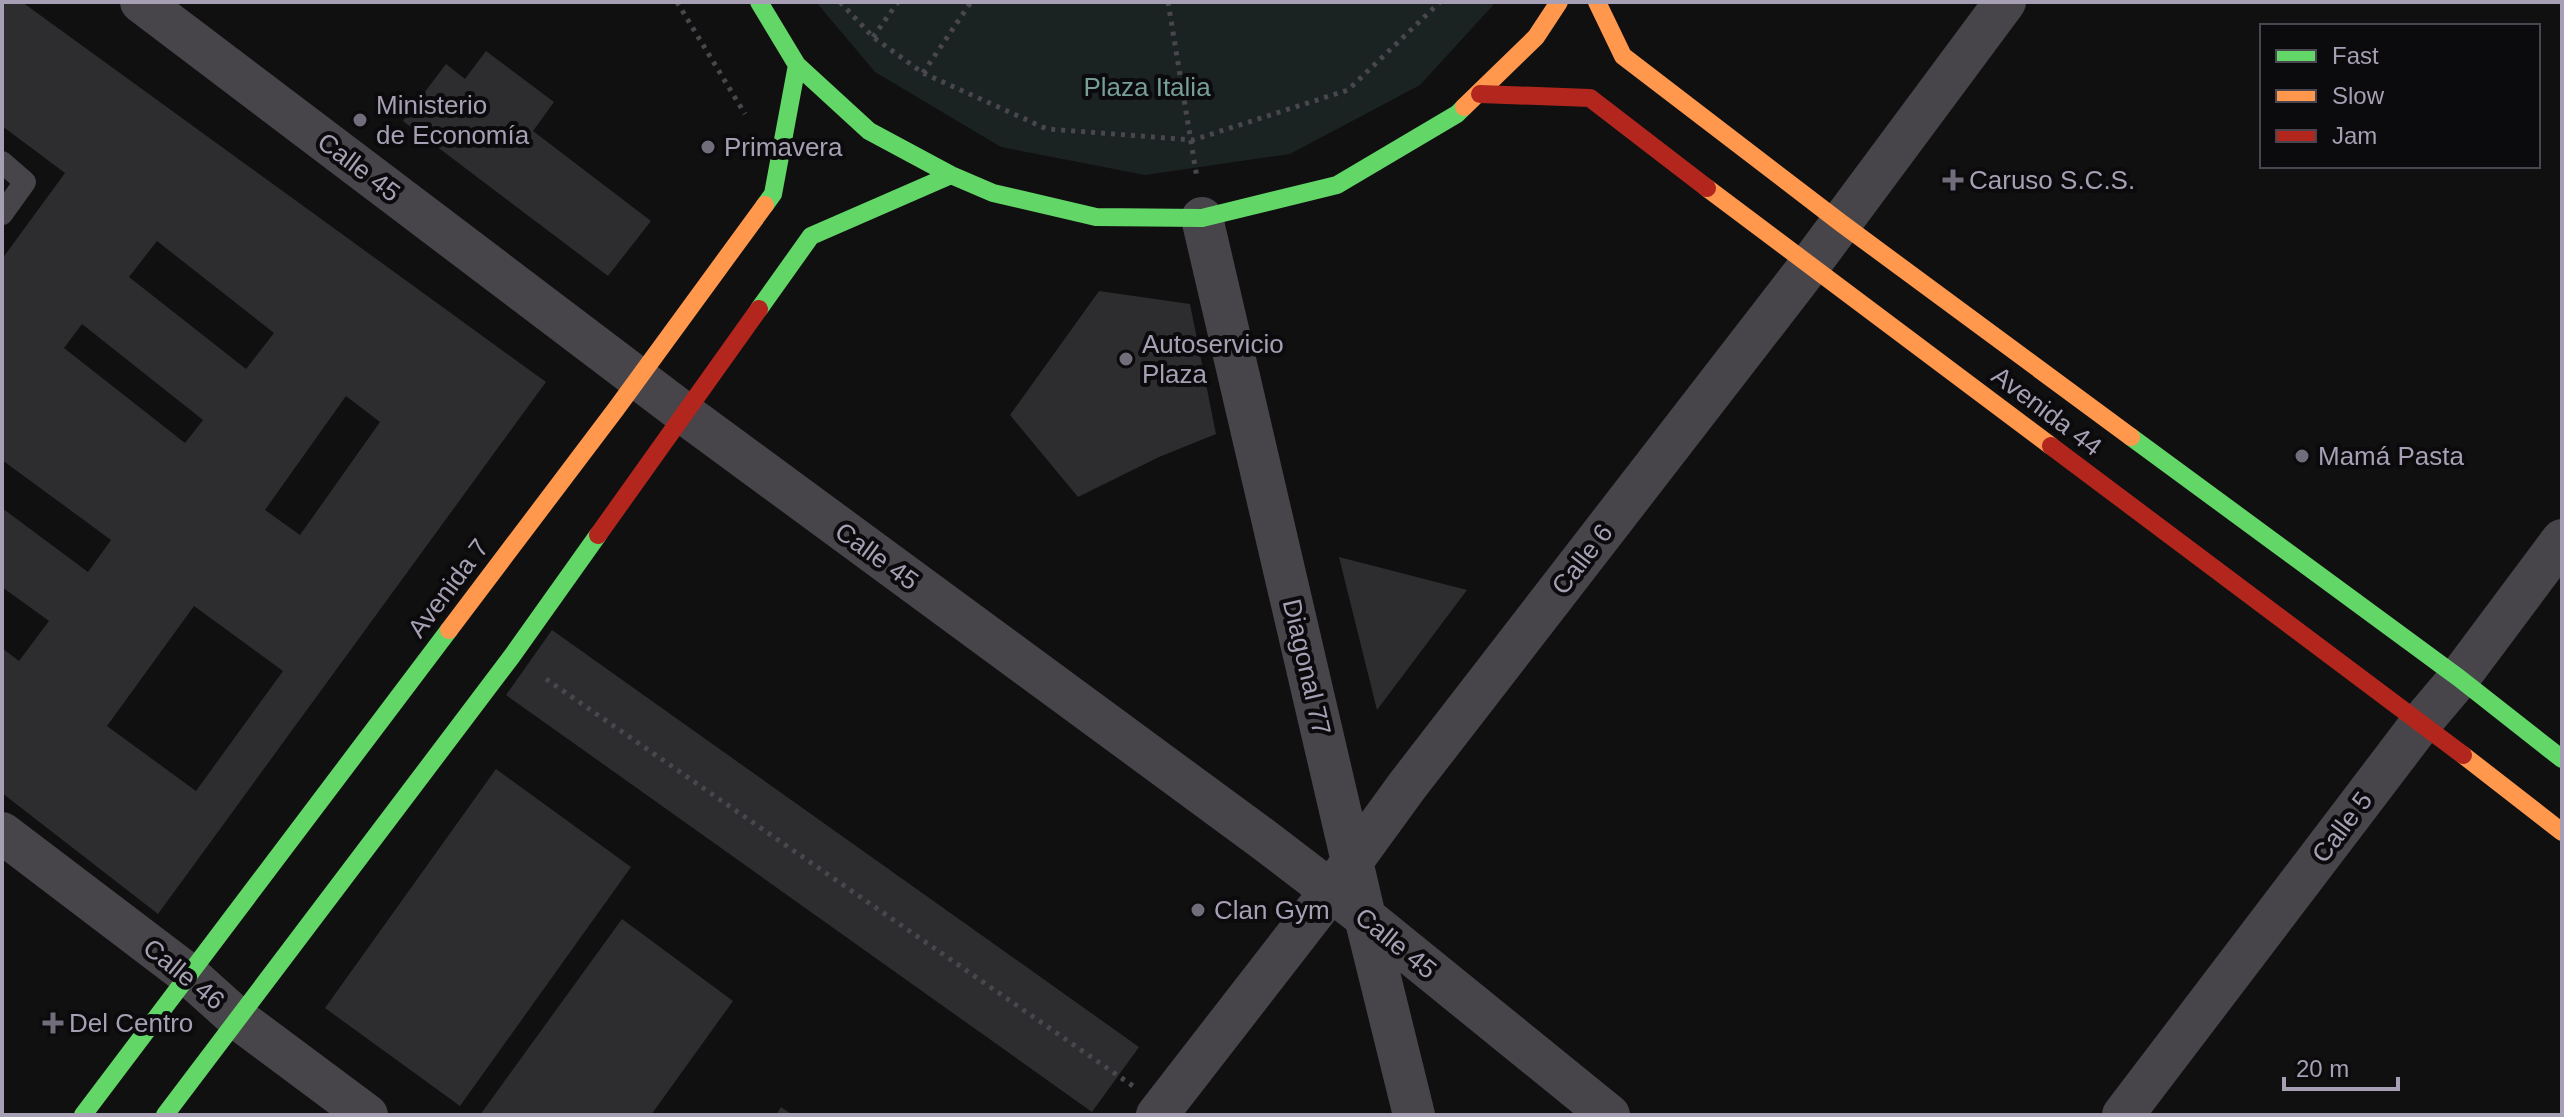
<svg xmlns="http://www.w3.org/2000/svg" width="2564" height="1117" font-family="Helvetica,sans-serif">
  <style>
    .green { fill: #1b2322 }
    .building { fill: #2d2c2f; fill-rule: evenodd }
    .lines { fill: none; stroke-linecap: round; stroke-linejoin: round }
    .path { stroke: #49464d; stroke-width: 5; stroke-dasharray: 4 6; stroke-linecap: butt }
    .lane { stroke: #47454a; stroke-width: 22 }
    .street { stroke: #47454a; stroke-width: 42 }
    .fast { stroke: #63d668; stroke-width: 18 }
    .slow { stroke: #ff974d; stroke-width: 18 }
    .jam { stroke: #b3261e; stroke-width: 18 }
    .poi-dot { fill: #726d7a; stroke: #0b0a0c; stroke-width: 3 }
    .labels { text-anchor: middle; stroke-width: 8; stroke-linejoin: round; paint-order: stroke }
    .park-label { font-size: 26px; fill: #759f96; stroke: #0b0a0c }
    .poi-label { font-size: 26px; fill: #a79fb3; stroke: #0b0a0c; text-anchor: start }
    .street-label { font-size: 26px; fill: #a79fb3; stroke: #0b0a0c }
  </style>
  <rect width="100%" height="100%" fill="#101010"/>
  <path class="green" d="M816,2H1496L1420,85L1290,154L1145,175L1001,147L875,72Z"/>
  <path class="building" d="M2,2H22L546,382L158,914L2,793V648L19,661L49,621L2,587V508L88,572L111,540L2,460V259L65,173L2,126ZM157,241L274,333L246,369L129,277ZM82,324L203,420L185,443L64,348ZM346,396L380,422L300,535L265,510ZM194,606L283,671L196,791L107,726Z
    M486,51L554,102L533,131L651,221L608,276L403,121L446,64L465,79Z
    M1099,291L1190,304L1216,434L1159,457L1078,497L1010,415Z
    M1339,557L1467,590L1377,710Z
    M552,630L1139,1047L1092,1112L506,695Z
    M496,769L631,867L460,1106L325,1008Z
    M622,919L733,1001L651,1115H480Z
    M781,1107L793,1115H776Z"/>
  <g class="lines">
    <path class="path" d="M677,2L745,114
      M840,2L873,37L923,73L1047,129L1193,140L1348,90L1440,2
      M1168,2L1197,178
      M873,37L898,2
      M923,73L971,2
      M546,679L1133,1086"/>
    <path class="lane" d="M2,162L25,182L2,214"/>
    <path class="street" d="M141,2L685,414L1263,839L1365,917L1609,1115
      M1202,218L1365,917L1414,1115
      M2,833L189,975L238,1019L367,1115
      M1157,1115L1330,892L1407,786L1809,266L2005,2
      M2123,1115L2421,723L2459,678L2562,540"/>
    <path class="fast" d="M759,2L797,65L869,131L951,175L993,193L1096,217L1202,218L1337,185L1457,114L1464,107
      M765,205L773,194L797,65
      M759,309L811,236L951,175
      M2131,437L2459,678L2562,759
      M83,1115L449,630
      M165,1115L512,656L598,535"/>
    <path class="slow" d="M1597,2L1623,56L1841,223L2131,437
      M1464,107L1536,37L1559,2
      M1707,188L2051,446
      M449,630L616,409L765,205
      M2463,755L2562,832"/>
    <path class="jam" d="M1480,94L1590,98L1707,188
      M2051,446L2463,755
      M598,535L759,309"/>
  </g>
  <g class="poi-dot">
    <circle cx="360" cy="120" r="8"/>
    <circle cx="708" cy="147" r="8"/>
    <path d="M1949 168h8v8h8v8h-8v8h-8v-8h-8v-8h8z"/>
    <circle cx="1126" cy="359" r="8"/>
    <circle cx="2302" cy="456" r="8"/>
    <circle cx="1198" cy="910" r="8"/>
    <path d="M49 1011h8v8h8v8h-8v8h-8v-8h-8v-8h8z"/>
  </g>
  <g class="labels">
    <g class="park-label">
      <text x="1147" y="96">Plaza Italia</text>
    </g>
    <g class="poi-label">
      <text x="376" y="114">Ministerio<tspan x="376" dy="30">de Economía</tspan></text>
      <text x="724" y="156">Primavera</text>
      <text x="1969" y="189">Caruso S.C.S.</text>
      <text x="1142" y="353">Autoservicio<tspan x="1142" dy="30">Plaza</tspan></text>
      <text x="2318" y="465">Mamá Pasta</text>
      <text x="1214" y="919">Clan Gym</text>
      <text x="69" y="1032">Del Centro</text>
    </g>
    <g class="street-label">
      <text transform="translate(359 167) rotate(37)" y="9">Calle 45</text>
      <text transform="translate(2047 411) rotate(37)" y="9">Avenida 44</text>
      <text transform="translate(877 556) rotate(36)" y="9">Calle 45</text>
      <text transform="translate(1582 559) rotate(-52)" y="9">Calle 6</text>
      <text transform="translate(448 588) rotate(-53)" y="9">Avenida 7</text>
      <text transform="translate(1307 667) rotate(77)" y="9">Diagonal 77</text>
      <text transform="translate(2342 827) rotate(-53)" y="9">Calle 5</text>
      <text transform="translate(1396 943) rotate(39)" y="9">Calle 45</text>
      <text transform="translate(184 974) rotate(39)" y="9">Calle 46</text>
    </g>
  </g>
  <rect width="2564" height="1117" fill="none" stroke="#a79fb3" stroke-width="8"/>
  <rect x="2260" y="24" width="280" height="144" fill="#0b0a0c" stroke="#49464f" stroke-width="2"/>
  <rect x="2276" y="50" width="40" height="12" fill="#63d668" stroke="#49464f" stroke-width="2"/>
  <text x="2332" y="64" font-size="24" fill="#a79fb3">Fast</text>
  <rect x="2276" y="90" width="40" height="12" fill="#ff974d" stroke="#49464f" stroke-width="2"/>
  <text x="2332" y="104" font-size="24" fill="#a79fb3">Slow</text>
  <rect x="2276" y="130" width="40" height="12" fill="#b3261e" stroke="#49464f" stroke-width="2"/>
  <text x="2332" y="144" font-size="24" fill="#a79fb3">Jam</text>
  <path d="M2284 1077v12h114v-12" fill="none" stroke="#a79fb3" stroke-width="4"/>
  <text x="2296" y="1077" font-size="24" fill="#a79fb3" stroke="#0b0a0c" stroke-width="6" paint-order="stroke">20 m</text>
</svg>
